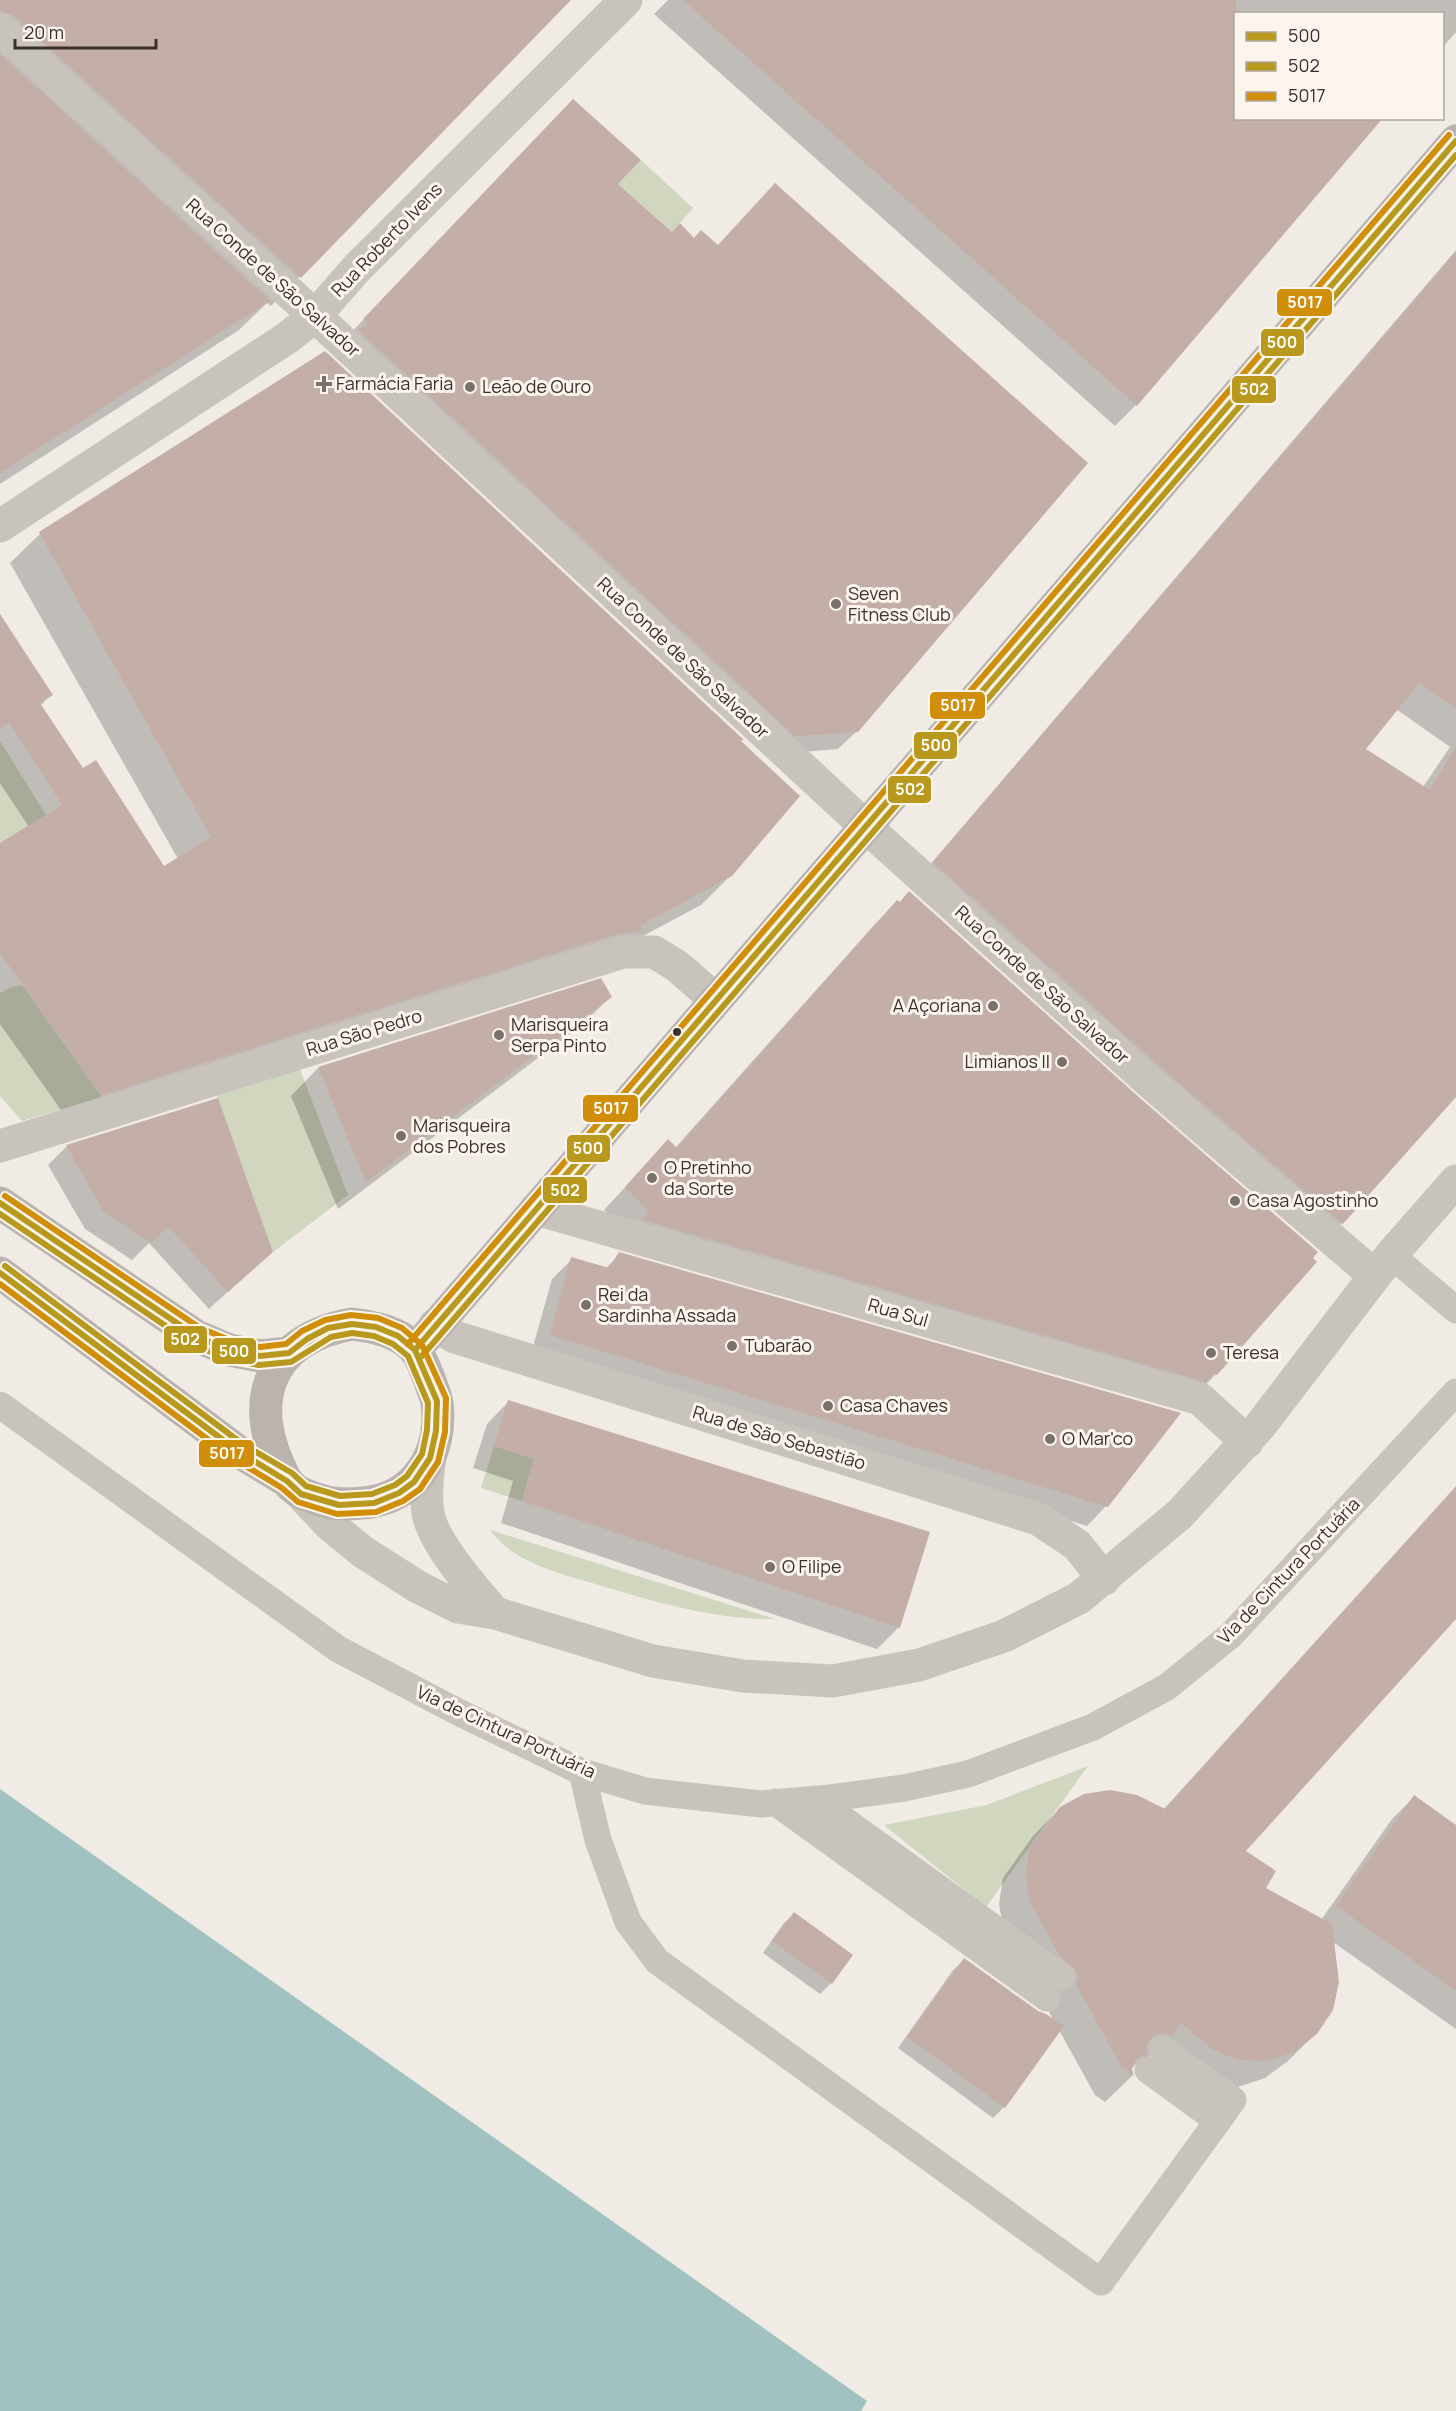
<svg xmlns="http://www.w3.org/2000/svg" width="1456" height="2411" font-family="Manrope,sans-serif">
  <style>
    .green { fill: #d1d6bf }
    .water { fill: #a1c2c1 }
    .shadow { fill: #0003; fill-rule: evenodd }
    .building { fill: #c3afa7 }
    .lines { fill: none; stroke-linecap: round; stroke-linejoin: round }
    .service { stroke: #c9c3be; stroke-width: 27 }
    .minor { stroke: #c9c3be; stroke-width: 33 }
    .tertiary { stroke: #c9c3be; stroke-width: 33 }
    .secondary { stroke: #bab3ae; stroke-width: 33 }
    .bus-1-casing { stroke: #fbf5ee; stroke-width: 10 }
    .bus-2-casing { stroke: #fbf5ee; stroke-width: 10 }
    .bus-3-casing { stroke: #fbf5ee; stroke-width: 10 }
    .bus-1 { stroke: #b8991d; stroke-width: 6 }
    .bus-2 { stroke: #b8991d; stroke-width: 6 }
    .bus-3 { stroke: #d18e09; stroke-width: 6 }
    .poi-dot { fill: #7a716c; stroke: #fbf5ee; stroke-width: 2 }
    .bus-dot { fill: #3b302b; stroke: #fbf5ee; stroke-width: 2 }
    .labels { text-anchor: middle; stroke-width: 6; stroke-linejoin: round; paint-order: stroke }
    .street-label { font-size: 18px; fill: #3b302b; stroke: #fbf5ee }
    .poi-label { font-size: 18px; fill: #3b302b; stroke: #fbf5ee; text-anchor: start }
    .line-badge { stroke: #fbf5ee; stroke-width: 2 }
    .badge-label { font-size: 16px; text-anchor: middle; font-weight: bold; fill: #fff }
  </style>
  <rect width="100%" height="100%" fill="#f0ebe5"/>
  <path class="green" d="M641,160L693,208L672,232L618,184Z
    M0,741L46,815L1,843L0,842Z
    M22,985L102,1097L22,1121L0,1096V993L11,987Z
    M299,1067L348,1195L273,1252L216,1093Z
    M494,1446L534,1459L522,1501L481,1488Z
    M490,1530L775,1619C715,1620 656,1602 599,1585C568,1576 532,1567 506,1547C500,1542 495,1536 490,1530Z
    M1088,1766L986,1907L884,1825L987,1805Z"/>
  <path class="water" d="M0,1789L867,2401L861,2411H0Z"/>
  <path class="shadow" d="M0,0H569L271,306L267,303L239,330L0,484Z
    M668,0H1456V32L1442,48V14H1236L1136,405L1115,426L654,14Z
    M555,119L616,184L857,731L838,749L777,754L346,338Z
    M1456,250V1094L1342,1223L1318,1248L910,888ZM1396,709L1450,747L1423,787L1364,749Z
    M325,352L742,740L740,742L731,875L701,905L628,944L71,1124L0,1024V845L29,827L0,783V614L51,695L40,706L82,770L164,868L178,859L10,563L40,534Z
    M897,902L1216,1374L1194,1397L628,1234L604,1210L668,1141L675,1148L875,924Z
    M610,997L582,1025L338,1209L291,1096L318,1068Z
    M217,1100L271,1252L209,1309L149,1243L132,1260L85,1229L48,1165L66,1147Z
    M620,1254L1106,1506L1087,1526L531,1354L552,1279L572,1259L606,1268Z
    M508,1402L899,1627L877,1649L501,1523L513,1481L473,1468L487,1424Z
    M1456,1486V1617L1244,1851L1264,1889L1321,1920L1392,1819L1414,1797L1456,1827V2029L1333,1942L1316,2033L1288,2061L1265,2078L1238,2087L1211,2086L1155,2051L1143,2063L1139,2061L1131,2069L1132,2076L1105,2102L1095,2095L1059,2030L1004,2107L993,2118L898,2048L953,1970L964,1960L1037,2012L1054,2021L1049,2012L1051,2006L1004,1931L999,1904L1003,1878L1033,1836L1060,1808L1163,1810Z
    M794,1914L831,1983L820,1994L763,1953L783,1924Z"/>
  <path class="building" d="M0,0H571L301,278L13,15L0,11Z
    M683,0H1236V118H1383L1137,406Z
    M0,54L270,301L0,473Z
    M573,99L641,160L618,184L672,232L680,223L694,238L701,230L718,245L775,183L1088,463L858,732L795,736L358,330L368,324L363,319Z
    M1456,252V709L1419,683L1366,749L1430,790L1456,746V1097L1343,1224L1165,1071L933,862Z
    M325,351L744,740H740L800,796L732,876L641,925L643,931L617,934L101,1095L0,953V843L62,805L9,722L0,728V614L53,695L40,703L83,768L96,760L164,866L211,837L39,532Z
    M909,891L1141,1099L1318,1252L1313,1258L1317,1262L1217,1375L1213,1374L1206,1382L643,1220L649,1211L625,1187L668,1139L677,1148L897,900L900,902Z
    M601,978L612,997L366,1182L318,1067Z
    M218,1098L273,1252L228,1292L168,1226L151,1243L103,1211L66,1145Z
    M619,1252L1181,1413L1108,1507L550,1335L571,1257L609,1268Z
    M508,1400L930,1532L900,1628L522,1501L534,1459L494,1446Z
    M1456,1487V1619L1246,1851L1276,1871L1266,1888L1332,1924L1339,1982L1333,2010L1317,2034L1294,2052L1267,2061L1238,2060L1212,2049L1181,2023L1172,2036L1163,2033L1155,2035L1150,2039L1146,2047L1147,2055L1141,2056L1135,2061L1132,2069L1134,2076L1122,2068L1076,1984L1078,1978L1076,1970L1060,1956L1030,1903L1026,1876L1029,1849L1060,1807L1084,1794L1110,1790L1137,1795L1165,1809Z
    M1414,1795L1456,1825V1991L1336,1906Z
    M794,1912L853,1955L832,1984L772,1941Z
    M964,1958L1038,2011L1046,2014L1064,2026L1005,2108L907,2037Z"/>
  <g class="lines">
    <path class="service" d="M1391,1255L1456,1310
      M0,1405L338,1649L458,1712L582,1772L645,1791L761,1804L830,1798L904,1788L968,1774L1093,1727L1167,1687L1231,1635L1456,1392
      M582,1772L598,1840L628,1922L657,1961L1101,2282L1233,2100L1162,2049
      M815,1799L1062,1977
      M775,1802L1047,1998
      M1148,2070L1218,2121"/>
    <path class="minor" d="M0,29L315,316L865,826L1153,1085L1375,1276
      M0,526L287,338L315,316L357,268L626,0
      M0,1146L623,952H654L677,966L716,1000
      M536,1209L1200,1399L1247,1442
      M435,1325L455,1337L1038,1519L1077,1545L1104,1579"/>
    <path class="tertiary" d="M430,1458C427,1476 425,1494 428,1513C433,1543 475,1590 495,1613
      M301,1494L329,1524L363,1552L418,1587L458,1607L495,1613L653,1661L743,1676L833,1681L919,1665L1004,1636L1079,1598L1180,1514L1260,1426L1391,1255L1456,1181"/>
    <path class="secondary" d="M0,1203L196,1336L229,1350L260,1356L289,1353
      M0,1273L239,1452L287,1481
      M352,1324C374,1327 397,1331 414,1348C421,1356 426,1371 430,1381C432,1388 436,1396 437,1403C443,1453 416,1499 363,1503C350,1504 339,1505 327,1502C311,1497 294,1494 285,1478C246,1405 265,1340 352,1324Z
      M415,1350L1456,141"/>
    <g class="bus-1-casing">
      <path id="bus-1" d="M0,1203L196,1336L229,1350L260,1356L289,1353L307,1339L328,1328L352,1324L376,1327L398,1336L415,1350L437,1401L436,1431L430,1458L414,1482L399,1493L374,1503L339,1505L301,1494L287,1481L239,1452L0,1273
        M415,1350L1456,141"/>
    </g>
    <g class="bus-2-casing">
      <path id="bus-2" d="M0,1214L191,1343L226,1359L259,1365L291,1362L331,1337L352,1333L374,1336L393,1344L408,1356L428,1403L427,1430L422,1454L407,1476L395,1485L372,1494L340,1496L306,1486L292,1473L244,1445L5,1266
        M422,1356L1456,155"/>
    </g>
    <g class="bus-3-casing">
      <path id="bus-3" d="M0,1284L234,1459L282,1488L298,1502L337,1514L376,1512L403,1501L420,1489L438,1462L445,1432L446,1398L422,1345L402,1328L378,1318L351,1315L325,1320L302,1331L286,1344L260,1347L232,1341L200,1328L5,1196
        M408,1344L1449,135"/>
    </g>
    <use href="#bus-1" class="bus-1"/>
    <use href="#bus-2" class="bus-2"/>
    <use href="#bus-3" class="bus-3"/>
  </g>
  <g class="poi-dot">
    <path d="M321 375h6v6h6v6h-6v6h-6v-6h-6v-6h6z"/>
    <circle cx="470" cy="387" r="6"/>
    <circle cx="836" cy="604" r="6"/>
    <circle cx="993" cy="1006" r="6"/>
    <circle cx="499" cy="1035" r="6"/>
    <circle cx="1062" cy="1062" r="6"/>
    <circle cx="401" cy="1136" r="6"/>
    <circle cx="652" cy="1178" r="6"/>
    <circle cx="1235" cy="1201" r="6"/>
    <circle cx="586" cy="1305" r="6"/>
    <circle cx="732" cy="1346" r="6"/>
    <circle cx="1211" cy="1353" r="6"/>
    <circle cx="828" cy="1406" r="6"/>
    <circle cx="1050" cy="1439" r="6"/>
    <circle cx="770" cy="1567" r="6"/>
  </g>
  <circle class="bus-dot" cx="677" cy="1032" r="5"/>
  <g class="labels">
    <g class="street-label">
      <text transform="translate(387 240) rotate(-46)" y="6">Rua Roberto Ivens</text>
      <text transform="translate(273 278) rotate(42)" y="6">Rua Conde de São Salvador</text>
      <text transform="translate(683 658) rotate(43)" y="6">Rua Conde de São Salvador</text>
      <text transform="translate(1042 985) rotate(42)" y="6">Rua Conde de São Salvador</text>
      <text transform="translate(364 1033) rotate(-17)" y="6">Rua São Pedro</text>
      <text transform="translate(898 1313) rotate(16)" y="6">Rua Sul</text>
      <text transform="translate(779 1438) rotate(17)" y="6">Rua de São Sebastião</text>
      <text transform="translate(1289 1571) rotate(-46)" y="6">Via de Cintura Portuária</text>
      <text transform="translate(506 1732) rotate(25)" y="6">Via de Cintura Portuária</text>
    </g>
    <g class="poi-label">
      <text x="336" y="390">Farmácia Faria</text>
      <text x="482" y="393">Leão de Ouro</text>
      <text x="848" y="600">Seven<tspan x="848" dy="21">Fitness Club</tspan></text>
      <text x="981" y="1012" text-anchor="end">A Açoriana</text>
      <text x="511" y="1031">Marisqueira<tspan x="511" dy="21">Serpa Pinto</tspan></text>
      <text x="1050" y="1068" text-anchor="end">Limianos II</text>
      <text x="413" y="1132">Marisqueira<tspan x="413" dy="21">dos Pobres</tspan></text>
      <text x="664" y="1174">O Pretinho<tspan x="664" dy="21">da Sorte</tspan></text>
      <text x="1247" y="1207">Casa Agostinho</text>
      <text x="598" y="1301">Rei da<tspan x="598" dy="21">Sardinha Assada</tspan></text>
      <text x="744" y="1352">Tubarão</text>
      <text x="1223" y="1359">Teresa</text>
      <text x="840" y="1412">Casa Chaves</text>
      <text x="1062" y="1445">O Mar'co</text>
      <text x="782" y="1573">O Filipe</text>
    </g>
  </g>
  <g class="line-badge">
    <rect x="1276" y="288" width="57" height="29" rx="6" fill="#d18e09"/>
    <rect x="1260" y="328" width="45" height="29" rx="6" fill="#b8991d"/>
    <rect x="1231" y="375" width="46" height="29" rx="6" fill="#b8991d"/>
    <rect x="929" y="691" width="57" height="29" rx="6" fill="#d18e09"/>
    <rect x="913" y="731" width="45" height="29" rx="6" fill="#b8991d"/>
    <rect x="887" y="775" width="45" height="29" rx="6" fill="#b8991d"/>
    <rect x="582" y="1094" width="57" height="29" rx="6" fill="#d18e09"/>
    <rect x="566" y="1134" width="45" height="29" rx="6" fill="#b8991d"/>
    <rect x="542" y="1176" width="46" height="28" rx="6" fill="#b8991d"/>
    <rect x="163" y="1325" width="45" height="29" rx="6" fill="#b8991d"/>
    <rect x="211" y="1337" width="46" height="28" rx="6" fill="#b8991d"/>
    <rect x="198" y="1439" width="57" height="29" rx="6" fill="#d18e09"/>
  </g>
  <g class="badge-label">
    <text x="1305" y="308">5017</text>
    <text x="1282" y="348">500</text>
    <text x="1254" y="395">502</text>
    <text x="958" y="711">5017</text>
    <text x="936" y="751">500</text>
    <text x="910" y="795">502</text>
    <text x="611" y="1114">5017</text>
    <text x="588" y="1154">500</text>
    <text x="565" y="1196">502</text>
    <text x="185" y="1345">502</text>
    <text x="234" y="1357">500</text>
    <text x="227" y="1459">5017</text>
  </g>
  <rect x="1234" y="12" width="210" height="108" fill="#fbf5ee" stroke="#aea6a0" stroke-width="1.5"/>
  <rect x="1246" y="32" width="30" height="9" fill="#b8991d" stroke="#aea6a0" stroke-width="1.5"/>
  <text x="1288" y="42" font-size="18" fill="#3b302b">500</text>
  <rect x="1246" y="62" width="30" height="9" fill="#b8991d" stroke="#aea6a0" stroke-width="1.5"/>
  <text x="1288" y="72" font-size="18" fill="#3b302b">502</text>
  <rect x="1246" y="92" width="30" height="9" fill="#d18e09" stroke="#aea6a0" stroke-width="1.5"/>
  <text x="1288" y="102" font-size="18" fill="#3b302b">5017</text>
  <path d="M15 39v9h141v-9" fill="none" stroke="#3b302b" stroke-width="3"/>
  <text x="24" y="39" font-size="18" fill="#3b302b" stroke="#fbf5ee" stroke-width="4.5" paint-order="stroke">20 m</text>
</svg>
